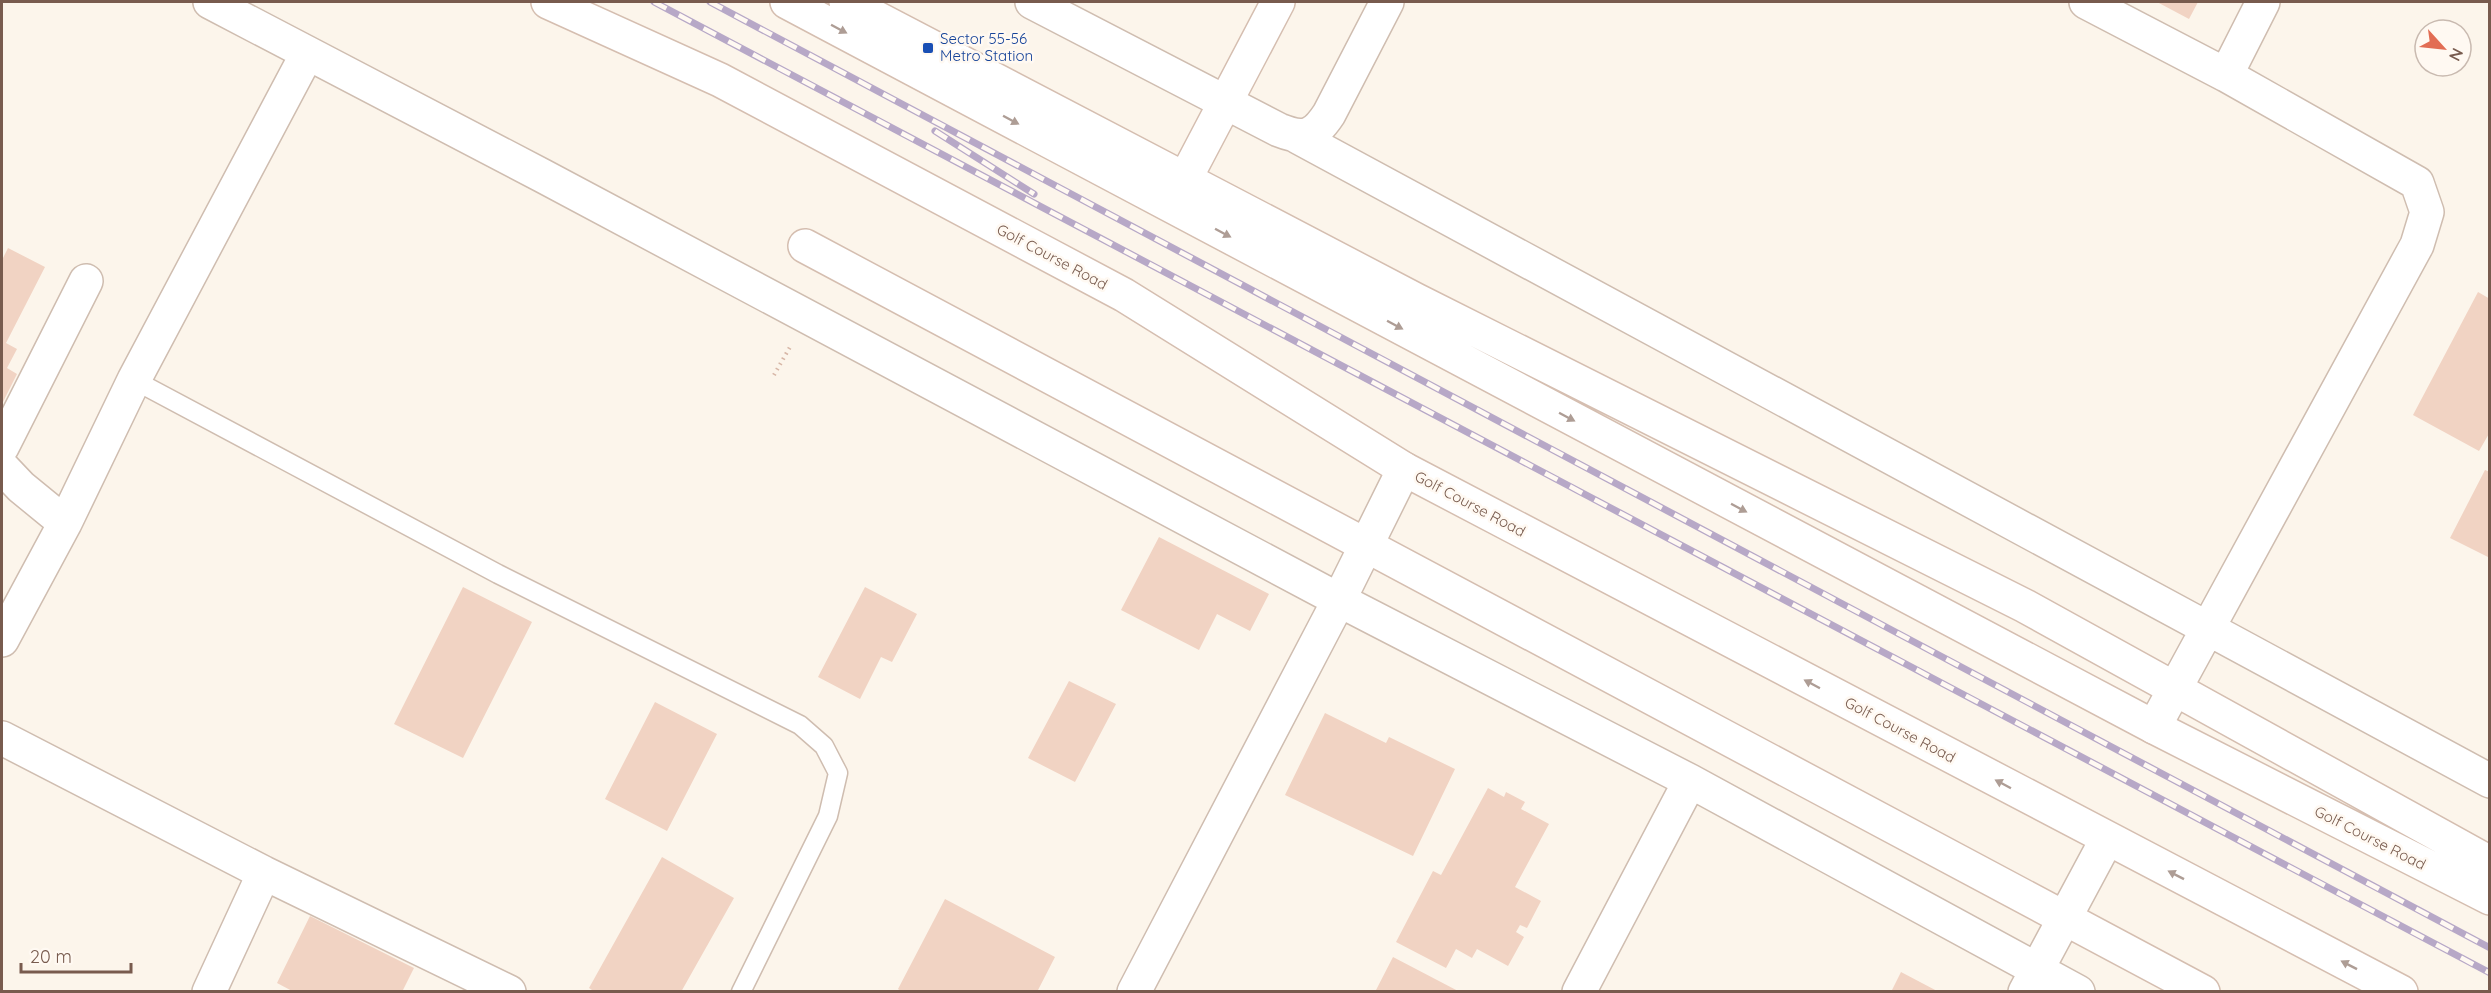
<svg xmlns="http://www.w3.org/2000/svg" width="2491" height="993" font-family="Quicksand,sans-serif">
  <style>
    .building { fill: #f1d3c3 }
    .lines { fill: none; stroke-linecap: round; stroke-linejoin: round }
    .lane-casing { stroke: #cfbdb0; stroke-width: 21 }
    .street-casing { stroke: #cfbdb0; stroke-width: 36 }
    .secondary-casing { stroke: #d5beb0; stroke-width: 36 }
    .path { stroke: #d7b6a6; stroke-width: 4; stroke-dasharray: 1.5 4.5; stroke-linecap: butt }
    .lane { stroke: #fff; stroke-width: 18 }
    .street { stroke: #fff; stroke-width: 33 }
    .secondary { stroke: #fff; stroke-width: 33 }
    .rail-casing { stroke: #b7a8c7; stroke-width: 7 }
    .rail { stroke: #fff9f2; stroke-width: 4.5; stroke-dasharray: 14; stroke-linecap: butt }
    .oneway { fill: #ae9d95 }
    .transit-dot { fill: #1a4fb4; stroke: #fff9f2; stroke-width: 2 }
    .labels { text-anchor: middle; stroke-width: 5; stroke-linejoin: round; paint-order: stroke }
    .transit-label { font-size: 15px; fill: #164399; stroke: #fff9f2; text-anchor: start }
    .street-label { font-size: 15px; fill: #785b4e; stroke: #fff9f2 }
  </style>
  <rect width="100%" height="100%" fill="#fcf5eb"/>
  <path class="building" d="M2157,2H2198L2189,19Z
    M8,248L45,267L6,343L17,349L7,368L17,374L2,404V260Z
    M2478,292L2490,299V432L2479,451L2413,415Z
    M2485,470L2490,472V558L2450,538Z
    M1159,537L1269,594L1250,631L1217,614L1199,650L1121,610Z
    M463,587L532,622L463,758L394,724Z
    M865,587L917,614L892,662L881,657L860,699L818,677Z
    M1069,681L1116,704L1075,782L1028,758Z
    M655,702L717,734L667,831L605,799Z
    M1325,713L1386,743L1389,737L1455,769L1413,856L1285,795Z
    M1488,788L1504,797L1506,792L1525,802L1521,809L1549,824L1515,887L1541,901L1527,928L1520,925L1516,932L1524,937L1508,966L1477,949L1472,958L1456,949L1446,968L1396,942L1433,871L1441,875Z
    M662,857L734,898L681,992H595L589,988Z
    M945,899L1055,957L1037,992H902L898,989Z
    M310,916L414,968L402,992H294L277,983Z
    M1393,957L1460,992H1375Z
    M1901,972L1939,992H1891Z"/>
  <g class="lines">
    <g class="lane-casing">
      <path id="lane" d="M134,380L498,574L800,725L824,746L838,773L828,816L741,992"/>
    </g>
    <g class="street-casing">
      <path id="street" d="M210,2L543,176L1339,600L1690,781L2078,992
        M1032,2L1279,130C1304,140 1314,137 1329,114L1387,2
        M2086,2L2226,75L2417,183L2427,212L2417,245L2154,727
        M2226,75L2263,2
        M1298,137L2490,781
        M2,447L86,281
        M2,467L21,487L65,523
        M2,640L65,523L134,380L307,54
        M2,738L264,873L509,992
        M209,992L264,873
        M1134,992L1339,600L1404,469
        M1579,992L1690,781
        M2025,992L2107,839"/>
    </g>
    <g class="secondary-casing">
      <path id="secondary" d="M548,2L720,80L1124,295L1404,469L2401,992
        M787,2L2154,727L2490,898
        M846,2L1416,300L2025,606L2490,863
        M1175,198L1278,2
        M805,246L2203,992"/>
    </g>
    <path class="path" d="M774,375L790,347"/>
    <use href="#lane" class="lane"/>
    <use href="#street" class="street"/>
    <use href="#secondary" class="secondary"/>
    <g class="rail-casing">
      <path id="rail" d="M654,2L2490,973
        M710,2L2490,948
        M935,131L1034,194"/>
    </g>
    <use href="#rail" class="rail"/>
  </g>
  <defs><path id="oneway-solid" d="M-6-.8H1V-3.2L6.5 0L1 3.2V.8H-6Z" transform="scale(1.5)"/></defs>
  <g class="oneway">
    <use href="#oneway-solid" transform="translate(839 29) rotate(28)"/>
    <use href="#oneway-solid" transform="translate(1011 120) rotate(28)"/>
    <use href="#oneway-solid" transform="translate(1223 233) rotate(28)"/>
    <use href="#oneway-solid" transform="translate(1395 325) rotate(28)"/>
    <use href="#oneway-solid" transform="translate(1567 417) rotate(28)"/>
    <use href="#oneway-solid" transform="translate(1739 508) rotate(28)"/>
    <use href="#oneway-solid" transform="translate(1812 684) rotate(-152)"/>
    <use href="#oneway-solid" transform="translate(2003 784) rotate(-152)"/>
    <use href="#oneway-solid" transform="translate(2176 875) rotate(-153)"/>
    <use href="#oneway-solid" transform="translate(2349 965) rotate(-153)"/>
  </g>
  <rect class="transit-dot" x="922" y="42" width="12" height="12" rx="3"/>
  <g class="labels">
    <g class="transit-label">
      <text x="940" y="44">Sector 55-56<tspan x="940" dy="17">Metro Station</tspan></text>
    </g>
    <g class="street-label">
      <text transform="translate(1052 257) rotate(28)" y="5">Golf Course Road</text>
      <text transform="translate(1470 504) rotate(28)" y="5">Golf Course Road</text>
      <text transform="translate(1900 730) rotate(28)" y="5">Golf Course Road</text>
      <text transform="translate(2370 838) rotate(27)" y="5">Golf Course Road</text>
    </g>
  </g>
  <rect width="2491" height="993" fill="none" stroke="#785b4e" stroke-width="6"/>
  <g transform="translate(2443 48) rotate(117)"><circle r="28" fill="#fff9f2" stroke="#c9bab0" stroke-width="1.5"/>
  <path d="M0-4.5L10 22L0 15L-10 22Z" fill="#e26d54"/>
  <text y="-9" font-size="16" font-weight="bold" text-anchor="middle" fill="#785b4e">N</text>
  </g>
  <path d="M21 963v9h110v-9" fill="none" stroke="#785b4e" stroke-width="3"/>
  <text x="30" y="963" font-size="18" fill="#785b4e" stroke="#fff9f2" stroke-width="4.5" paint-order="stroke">20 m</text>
</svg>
